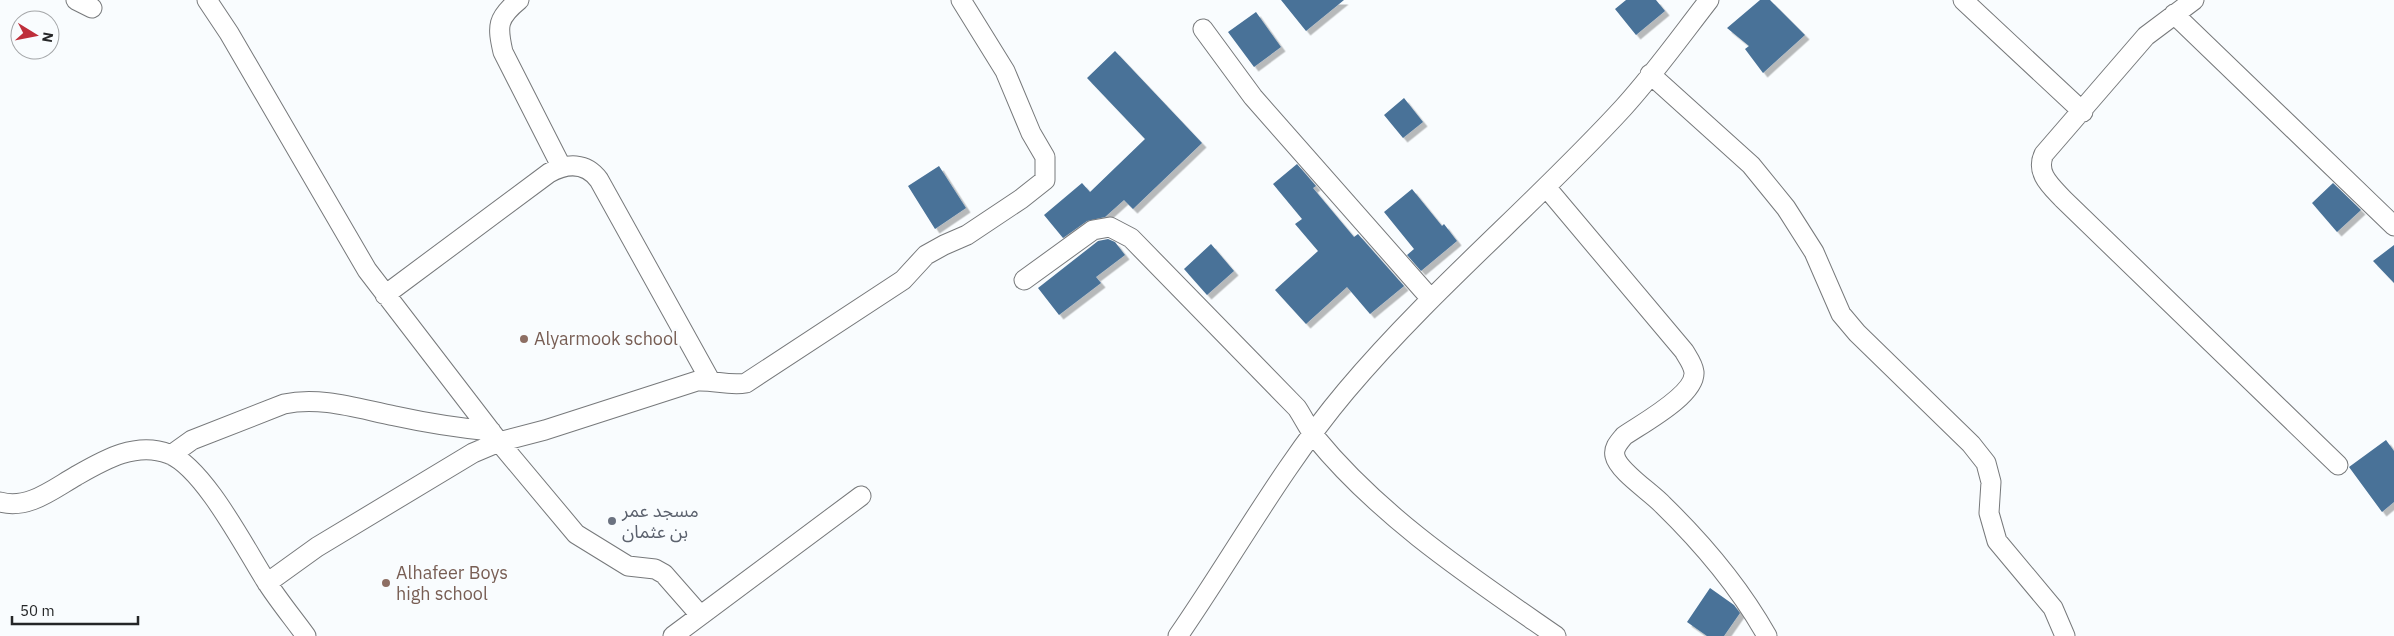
<svg xmlns="http://www.w3.org/2000/svg" width="2394" height="636" font-family="'IBM Plex Sans','Noto Sans Arabic',sans-serif">
  <style>
    .building { fill: #497298; filter: url(#shadow) }
    .lines { fill: none; stroke-linecap: round; stroke-linejoin: round }
    .minor-casing { stroke: #77797b; stroke-width: 21 }
    .minor { stroke: #fff; stroke-width: 19 }
    .education-dot { fill: #8d6e63; stroke: #f9fcfe; stroke-width: 2 }
    .worship-dot { fill: #6b7280; stroke: #f9fcfe; stroke-width: 2 }
    .labels { text-anchor: middle; stroke-width: 5; stroke-linejoin: round; paint-order: stroke }
    .education-label { font-size: 18px; fill: #785e54; stroke: #f9fcfe; text-anchor: start }
    .worship-label { font-size: 18px; fill: #5b616d; stroke: #f9fcfe; text-anchor: start }
  </style>
  <defs>
    <filter id="shadow"><feDropShadow dx="4.5" dy="4.5" stdDeviation="0" flood-color="#0004"/></filter>
  </defs>
  <rect width="100%" height="100%" fill="#f9fcfe"/>
  <path class="building" d="M1281,0H1344L1306,31Z
    M1626,0H1656L1665,11L1636,35L1615,9Z
    M1760,0H1770L1805,35L1763,73L1745,49L1749,46L1727,28Z
    M1256,12L1281,47L1254,67L1228,32Z
    M1115,51L1202,143L1133,209L1124,200L1105,217L1087,221L1063,238L1044,215L1082,183L1090,192L1145,139L1087,78Z
    M1404,98L1423,122L1403,138L1384,115Z
    M1297,164L1316,186L1313,188L1354,237L1358,234L1404,286L1370,314L1347,287L1306,324L1275,290L1318,251L1295,224L1302,219L1273,184Z
    M939,166L966,208L935,229L908,186Z
    M2333,183L2361,210L2337,232L2312,203Z
    M1412,189L1442,226L1444,224L1457,241L1421,271L1407,255L1414,249L1384,212Z
    M1108,239L1115,242L1125,255L1096,277L1101,283L1059,315L1038,288L1098,241Z
    M1211,244L1234,271L1207,295L1184,269Z
    M2394,245V283L2373,261Z
    M2386,440L2394,451V502L2382,512L2349,467Z
    M1710,588L1734,605L1740,613L1724,636H1707L1687,622Z"/>
  <g class="lines">
    <g class="minor-casing">
      <path id="minor" d="M76,0L92,8
        M207,0L229,33L367,270L499,442L576,534L628,566L655,569L664,574L700,615
        M519,0C497,18 497,26 503,52L561,166
        M1963,0L2083,112
        M2194,0L2146,36L2044,154C2035,173 2051,186 2063,199L2338,465
        M2174,14L2394,226
        M1203,29L1253,97L1431,299
        M1650,74L1751,165L1786,208L1814,252L1841,314L1857,333L1971,444L1986,463L1991,482L1989,513L1997,541L2053,608L2065,636
        M1546,187L1684,351C1688,358 1693,364 1694,372C1696,395 1641,424 1624,436C1619,442 1613,448 1615,456C1618,471 1652,493 1663,505C1702,543 1740,588 1767,636
        M1024,280L1093,230L1110,227L1131,238L1297,408C1303,417 1308,428 1315,437C1381,518 1471,577 1556,636
        M385,295L549,173C567,163 586,162 599,180L710,380
        M171,455L192,440L284,404C321,396 359,409 395,416C427,423 459,428 491,431
        M0,502C28,510 53,489 76,476C104,460 136,441 169,454C204,468 245,548 266,581C278,600 293,618 306,636
        M267,583L317,547L473,453L499,442L545,430L697,381C714,380 729,386 746,383L903,280L926,255L944,245L967,235L1021,199L1045,180V157L1031,133L1005,71L961,0
        M673,636L861,496
        M1178,636C1234,555 1282,467 1346,391C1431,290 1534,205 1623,108C1654,74 1681,36 1709,0"/>
    </g>
    <use href="#minor" class="minor"/>
  </g>
  <g class="education-dot">
    <circle cx="524" cy="339" r="5"/>
    <circle cx="386" cy="583" r="5"/>
  </g>
  <circle class="worship-dot" cx="612" cy="521" r="5"/>
  <g class="labels">
    <g class="education-label">
      <text x="534" y="345">Alyarmook school</text>
      <text x="396" y="579">Alhafeer Boys<tspan x="396" dy="21">high school</tspan></text>
    </g>
    <g class="worship-label">
      <text x="622" y="517">مسجد عمر<tspan x="622" dy="21">بن عثمان</tspan></text>
    </g>
  </g>
  <g transform="translate(35 35) rotate(100)"><circle r="24" fill="#f9fcfe" stroke="#a4a6a8"/>
  <path d="M0-4L9 19L0 12L-9 19Z" fill="#be2e3a"/>
  <text y="-8" font-size="14" font-weight="bold" text-anchor="middle" fill="#252627">N</text>
  </g>
  <path d="M12 616v8h126v-8" fill="none" stroke="#252627" stroke-width="2.5"/>
  <text x="20" y="616" font-size="15" fill="#252627" stroke="#f9fcfe" stroke-width="4" paint-order="stroke">50 m</text>
</svg>
